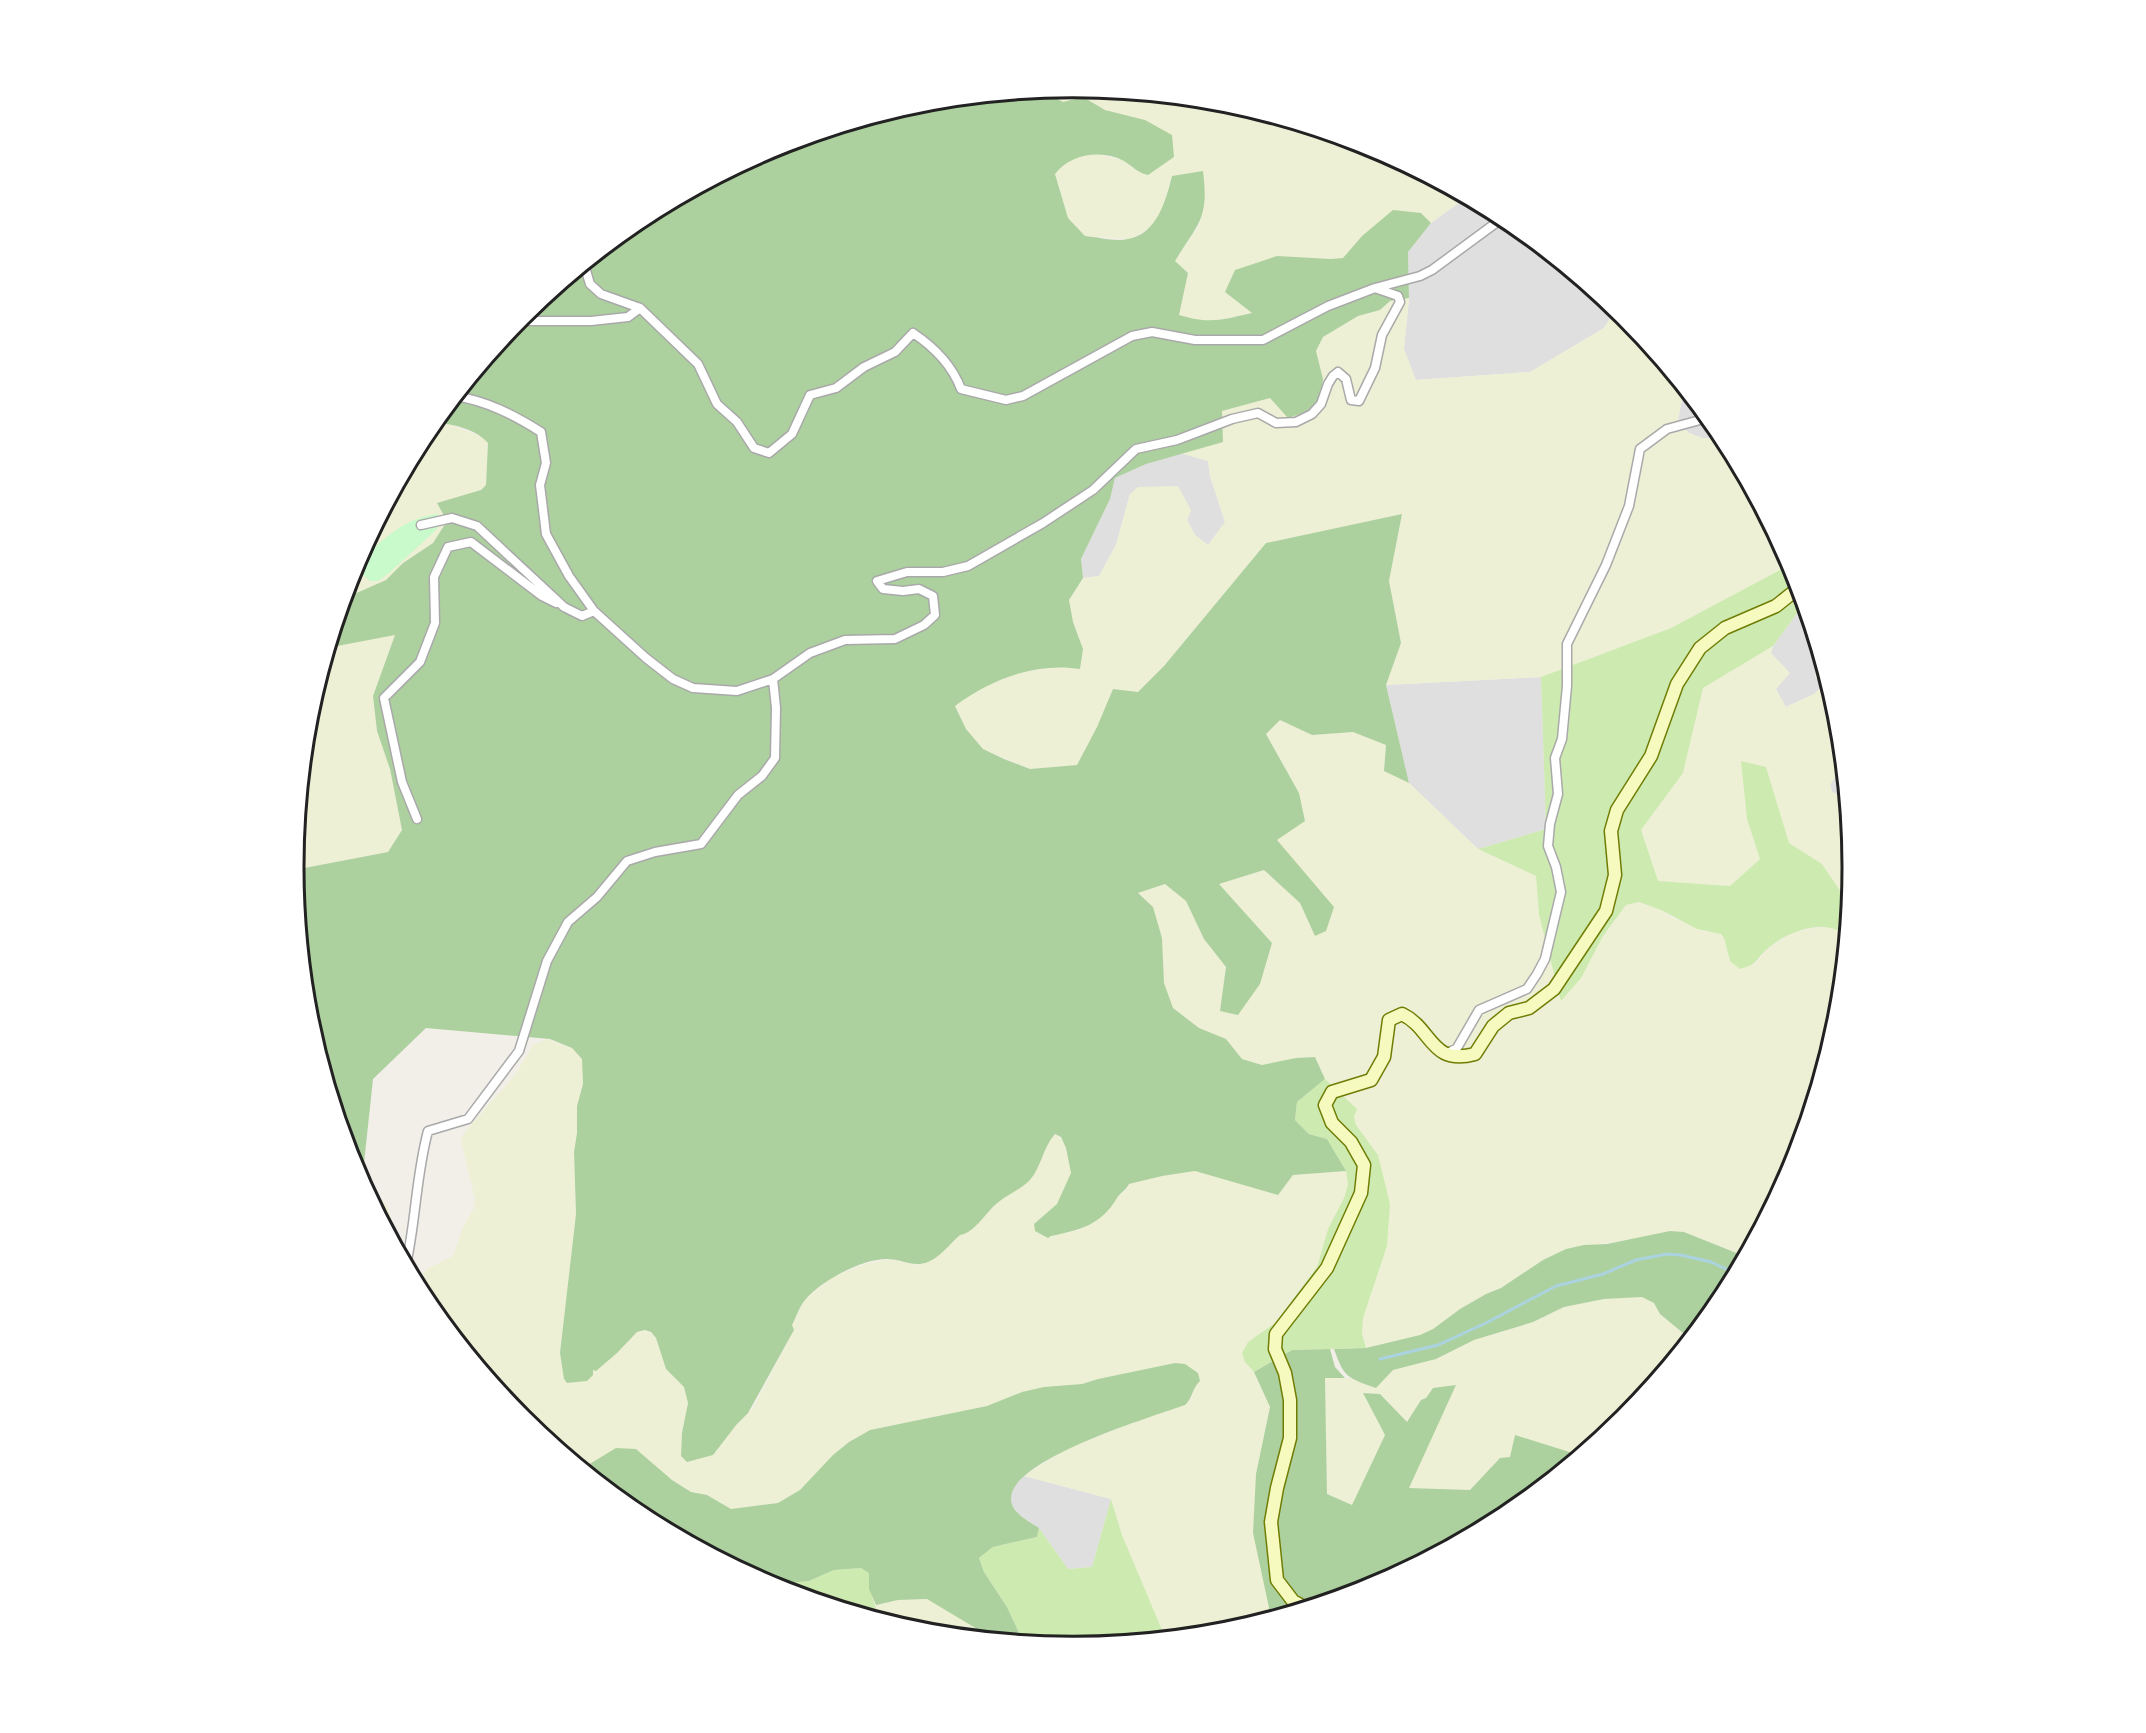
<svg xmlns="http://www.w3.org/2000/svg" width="2146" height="1733" font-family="Figtree,sans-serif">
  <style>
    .residential { fill: #e0dfdf }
    .farmland { fill: #eef0d5 }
    .grass { fill: #cdebb0 }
    .forest { fill: #add19e }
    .park { fill: #c8facc }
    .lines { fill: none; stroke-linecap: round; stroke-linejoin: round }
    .stream { stroke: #aad3df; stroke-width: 3 }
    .street-casing { stroke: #a9a9a9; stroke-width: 11 }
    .secondary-casing { stroke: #707d05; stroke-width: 15 }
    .street { stroke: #fff; stroke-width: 8 }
    .secondary { stroke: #f7fabf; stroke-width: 12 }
    .rim { fill: none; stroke: #222; stroke-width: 3 }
  </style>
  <rect width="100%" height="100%" fill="#f2efe9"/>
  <path class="residential" d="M1467,197L1506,219L1616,309L1604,328L1530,372L1415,380L1404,349L1409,299L1408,252L1431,223Z
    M1684,388L1721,434L1724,439L1702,438L1689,433L1678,421Z
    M1181,453L1208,461L1210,476L1225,522L1208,546L1195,535L1187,520L1191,510L1130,494L1116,545L1099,576L1083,578L1081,559L1110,499L1115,478L1146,464Z
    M1804,604L1823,665L1815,676L1822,686L1815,694L1785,707L1776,689L1771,653L1773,646Z
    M1541,677L1546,829L1478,849L1409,783L1386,685Z
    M1843,766L1845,788L1840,795L1832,792L1830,784Z
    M1024,1476L1111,1499L1092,1567L1068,1569L1039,1528L1018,1514L1012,1505L1010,1499L1014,1487Z"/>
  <path class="farmland" d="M1073,87L1225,102L1266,114L1267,120L1271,116L1372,146L1467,197L1431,223L1421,213L1362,236L1343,258L1331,259L1316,258L1252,313L1223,319L1198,321L1178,315L1188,273L1175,261L1200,224L1172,176L1162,210L1150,228L1129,239L1085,236L1068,218L1055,174L1061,166L1073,158L1095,154L1122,160L1140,173L1145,120L1105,110L1083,97L1063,102L1046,93L1045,90Z
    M1409,298L1404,349L1416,380L1530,372L1604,328L1616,309L1624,316L1684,388L1678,421L1689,433L1702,438L1724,439L1782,547L1780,570L1671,628L1541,677L1386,685L1401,643L1389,581L1402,514L1266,543L1164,666L1138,692L1113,689L1097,727L1077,765L1030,769L983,749L966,729L955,706L973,692L1015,674L1053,667L1080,669L1083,649L1073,622L1069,600L1083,578L1099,576L1116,545L1130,494L1138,487L1178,486L1191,510L1187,520L1195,535L1208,545L1225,522L1210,476L1208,461L1181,453L1223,442L1222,411L1270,398L1323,379L1316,351L1323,337L1358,316L1380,310L1390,301Z
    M434,422L449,424L484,438L488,443L486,485L481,490L437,503L447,521L433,543L403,563L386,580L343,599L353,568L425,433Z
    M395,634L373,696L377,731L390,769L402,830L388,852L294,870L309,714L328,652L332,647Z
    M1773,646L1771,653L1790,673L1776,689L1786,707L1814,694L1822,686L1815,676L1823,665L1838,715L1843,766L1830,785L1832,792L1839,795L1845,788L1852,867L1850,897L1843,895L1822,864L1789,843L1765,767L1747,819L1760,859L1730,886L1658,881L1641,830L1683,773L1703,688Z
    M1280,720L1312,735L1353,732L1386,745L1384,771L1409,783L1478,849L1536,876L1539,915L1603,936L1626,905L1639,902L1661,910L1671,917L1706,932L1713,931L1721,934L1724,938L1730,961L1754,965L1766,950L1792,933L1813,928L1827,927L1840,930L1846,934L1837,1019L1793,1165L1744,1256L1684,1232L1566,1249L1543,1260L1501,1288L1486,1294L1460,1309L1433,1329L1420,1335L1366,1348L1362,1334L1363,1318L1387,1246L1378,1155L1356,1125L1354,1117L1357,1109L1325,1079L1315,1057L1296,1058L1262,1065L1242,1059L1226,1039L1199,1028L1173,1008L1164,983L1162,938L1153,907L1138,893L1165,884L1186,901L1204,939L1226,967L1220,1011L1251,920L1219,884L1264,870L1300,903L1315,935L1277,840L1299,793L1266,734Z
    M547,1039L572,1048L582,1059L584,1066L583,1084L577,1106V1133L574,1152L576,1214L560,1353L567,1383L573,1382L617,1353L637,1332L648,1331L656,1338L666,1369L684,1387L688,1403L682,1433L713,1455L737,1424L753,1408L794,1330L792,1326L804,1301L831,1278L865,1264L889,1259L914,1265L936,1257L960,1235L977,1224L996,1204L1031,1179L1048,1142L1055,1134L1063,1140L1072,1169L1068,1183L1057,1204L1034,1224L1050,1236L1080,1230L1125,1191L1129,1184L1162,1176L1195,1171L1278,1195L1293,1175L1346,1171L1348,1184L1344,1198L1328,1229L1317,1267L1275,1323L1248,1342L1245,1362L1254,1372L1270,1407L1256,1474L1271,1617L1225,1631L1165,1637L1122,1535L1111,1499L1024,1476L1066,1449L1191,1400L1195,1385L1175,1363L1098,1379L1082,1384L1022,1392L987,1406L870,1430L849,1442L833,1455L800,1490L778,1503L731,1509L707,1495L691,1492L664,1474L583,1468L522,1417L425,1299L416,1283L427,1269L453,1256L463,1227L474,1208L475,1200L461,1140L465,1132L515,1075L533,1045Z
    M369,1194L376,1196L387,1205L395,1232L394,1242Z
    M1642,1297L1655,1303L1660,1314L1689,1338L1624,1418L1579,1455L1575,1453L1500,1459L1470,1490L1408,1488L1455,1386L1433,1388L1426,1398L1421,1400L1407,1422L1380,1394L1363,1393L1385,1435L1352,1505L1327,1494L1325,1377L1349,1378L1376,1388L1393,1370L1436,1359L1474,1340L1533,1322L1565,1307L1604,1299Z
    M927,1599L936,1603L992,1638L921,1631L882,1619L878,1613L876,1605L898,1600Z"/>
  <path class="grass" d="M1782,547L1793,569L1804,604L1773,646L1703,688L1683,773L1641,830L1658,881L1730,886L1760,859L1747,819L1741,761L1766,767L1789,843L1822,864L1843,895L1850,897L1846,934C1821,918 1786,932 1766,950C1753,962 1760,963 1740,969L1730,961L1724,938L1721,934L1697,929L1661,910L1639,902L1626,905L1603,936L1581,978L1561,1001L1539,915L1536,876L1478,849L1546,829L1541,677L1671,628L1780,570Z
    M1325,1079L1357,1109L1354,1117L1356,1125L1378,1155L1390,1204L1387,1246L1363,1318L1362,1334L1366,1348L1292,1350L1254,1372L1245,1362L1242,1353L1248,1342L1275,1323L1317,1267L1328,1229L1344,1198L1348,1184L1346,1171L1327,1139L1309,1134L1295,1120L1297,1102Z
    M1111,1499L1122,1535L1165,1637L1073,1646L1023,1641L1007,1607L984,1572L979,1558L993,1547L1037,1537L1039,1528L1068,1569L1092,1567Z
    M861,1568L870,1573C869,1588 873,1606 882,1619L902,1623L911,1628L771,1585L809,1581L834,1570Z"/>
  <path class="forest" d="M1045,90L1046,93L1063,102L1083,97L1105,110L1145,120L1172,135L1174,157L1148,175C1138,173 1132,166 1124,161C1101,149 1070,154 1055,174L1068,218L1085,236C1098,237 1115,242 1128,239C1157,234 1166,200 1172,176L1203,171C1209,219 1199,222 1175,261L1188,273L1179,315C1208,324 1222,320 1252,313L1225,292L1235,270L1277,256L1331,259L1343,258L1362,236L1393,210L1421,213L1431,223L1408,252L1409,298L1390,301L1380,310L1358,316L1323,337L1316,351L1323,379L1319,408L1288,418L1270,398L1222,411L1223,442L1146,464L1115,478L1110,499L1081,559L1083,578L1069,600L1073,622L1083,649L1080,669C1036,662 991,679 955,706L966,729L983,749L1004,759L1030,769L1077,765L1097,727L1113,689L1138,692L1164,666L1266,543L1402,514L1389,581L1401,643L1386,685L1409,783L1384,771L1386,745L1353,732L1312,735L1280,720L1266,734L1299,793L1305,821L1277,840L1334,907L1326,931L1315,936L1300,903L1264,870L1219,884L1272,943L1260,984L1238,1015L1220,1011L1226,967L1204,939L1186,901L1165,884L1138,893L1153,907L1162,938L1164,983L1173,1008L1199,1028L1226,1039L1242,1059L1262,1065L1296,1058L1315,1057L1325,1079L1297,1102L1295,1120L1309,1134L1327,1139L1346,1171L1293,1175L1278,1195L1195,1171L1162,1176L1129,1184C1126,1190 1120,1193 1117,1198C1101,1225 1080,1230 1051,1236L1048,1238L1035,1231L1034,1224L1057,1204L1071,1173L1066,1148L1061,1137L1055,1134C1043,1147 1041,1168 1030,1180C1020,1190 1006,1195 995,1205C985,1214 974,1233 960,1235C950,1244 940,1257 928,1262C913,1268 902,1259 887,1259C861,1259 821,1281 805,1300C799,1307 796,1318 792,1325L794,1330L748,1413L737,1424L713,1455L687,1462L681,1456L682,1433L688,1403L684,1387L666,1369L656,1338L651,1332L645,1330L637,1332L617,1353L596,1371L593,1370V1375L587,1381L567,1383L564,1379L560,1353L576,1214L574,1152L577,1133V1106L583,1084L582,1059L572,1048L550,1039L426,1028L373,1079L362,1182L359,1177L312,1029L315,1013L307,1007L294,870L388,852L402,830L390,769L377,731L373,696L395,635L332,647L328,652L343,599L386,580L403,563L433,543L447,521L437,503L481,490L486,485L488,443C476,429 452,424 434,422L522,315L640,218L775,146L921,102Z
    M1670,1231L1684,1232L1744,1256L1721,1300L1689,1338L1660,1314L1654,1303L1642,1297L1604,1299L1564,1307L1533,1322L1474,1340L1436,1359L1393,1370L1376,1388C1348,1378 1344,1378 1334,1349L1366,1348L1420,1335L1433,1329L1460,1309L1486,1294L1501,1288L1543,1260L1566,1249L1584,1245L1607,1244Z
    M1330,1349L1335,1367L1345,1378H1325L1327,1494L1352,1505L1385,1435L1363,1393L1380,1394L1407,1422L1421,1400L1426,1398L1433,1388L1456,1385L1409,1488L1470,1490L1500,1458L1510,1457L1515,1435L1579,1455L1506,1515L1371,1587L1271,1617L1253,1533L1256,1474L1270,1407L1254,1372L1292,1350Z
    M1175,1363L1185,1364L1198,1373L1200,1381C1192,1388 1193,1398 1185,1405C1152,1417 1010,1459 1011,1499C1011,1513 1030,1522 1039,1528L1037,1537L993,1547L979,1558L984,1572L1007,1607L1023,1641L992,1638L927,1599L898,1600L876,1605L869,1589V1573L861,1568L834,1570L809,1581L771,1585L640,1514L583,1468L616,1448L636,1449L672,1480L691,1492L707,1495L731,1509L778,1503L800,1490L833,1455L849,1442L870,1430L987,1406L1022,1392L1044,1387L1082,1384L1098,1379Z"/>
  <path class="park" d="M437,514L440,517L441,522L435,531L389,573L378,581H370L361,573L358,564C380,541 404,518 437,514Z"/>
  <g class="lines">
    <path class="stream" d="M1380,1359L1438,1345L1486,1323L1556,1286L1603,1274L1636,1260L1667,1254L1681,1255L1711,1262L1735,1273"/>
    <g class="street-casing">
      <path id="street" d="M640,308L698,364L717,404L737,422L754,448L769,453L792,434L810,395L836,388L864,367L895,352L913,333C934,347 952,365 961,389L1006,400L1023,396L1132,336L1152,332L1195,340H1263L1328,306L1375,288L1420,276L1432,270L1504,217
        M517,321H591L628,317L640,308L601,294L590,284L584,264
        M421,525L452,518L477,526L564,607L582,616L594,611L569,576L546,534L540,485L546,463L541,432C514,415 487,401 455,396
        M594,611L646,658L673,679L693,688L737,691L773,679
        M417,819L402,782L384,698L420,662L435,623L434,577L448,547L471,542L542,596L556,603
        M1446,1054L1457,1048L1479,1010L1527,989L1537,974L1545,959L1561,892L1556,867L1548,846L1550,824L1558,794L1555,758L1562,739L1567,686V644L1606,565L1629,506L1640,449L1667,429L1700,420
        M406,1265C416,1220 416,1175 428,1131L468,1119L519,1051L547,961L568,922L597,897L627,861L655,852L701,844L738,795L762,776L775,758L776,708L773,679L810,653L845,640L895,639L924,625L935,615L933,596L919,589L903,591L883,589L877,581L907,572H943L968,566L1043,523L1093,490L1136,449L1177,440L1232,419L1258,413L1276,423L1296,422L1312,414L1321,404L1328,384L1333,376L1338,372L1346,379L1351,400L1359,401L1375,368L1382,335L1400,302L1398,296L1375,288"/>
    </g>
    <g class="secondary-casing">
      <path id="secondary" d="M1304,1607L1293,1601L1277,1580L1271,1522L1277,1488L1290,1438V1400L1285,1373L1275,1349L1276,1334L1327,1268L1361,1193L1364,1165L1351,1142L1332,1123L1325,1105L1332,1092L1371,1080L1384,1057L1389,1020L1402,1014C1433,1029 1430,1066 1475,1054L1493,1026L1509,1013L1529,1008L1554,989L1606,911L1615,875L1611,831L1617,810L1651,756L1677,684L1700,648L1725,628L1776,606L1796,590L1798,585"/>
    </g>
    <use href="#street" class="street"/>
    <use href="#secondary" class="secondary"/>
  </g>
  <path d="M0 0H2146V1733H0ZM304 867a769 769 0 1 1 1538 0a769 769 0 1 1-1538 0Z" fill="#fff" fill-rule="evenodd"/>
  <path class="rim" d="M304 867a769 769 0 1 1 1538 0a769 769 0 1 1-1538 0Z"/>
</svg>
